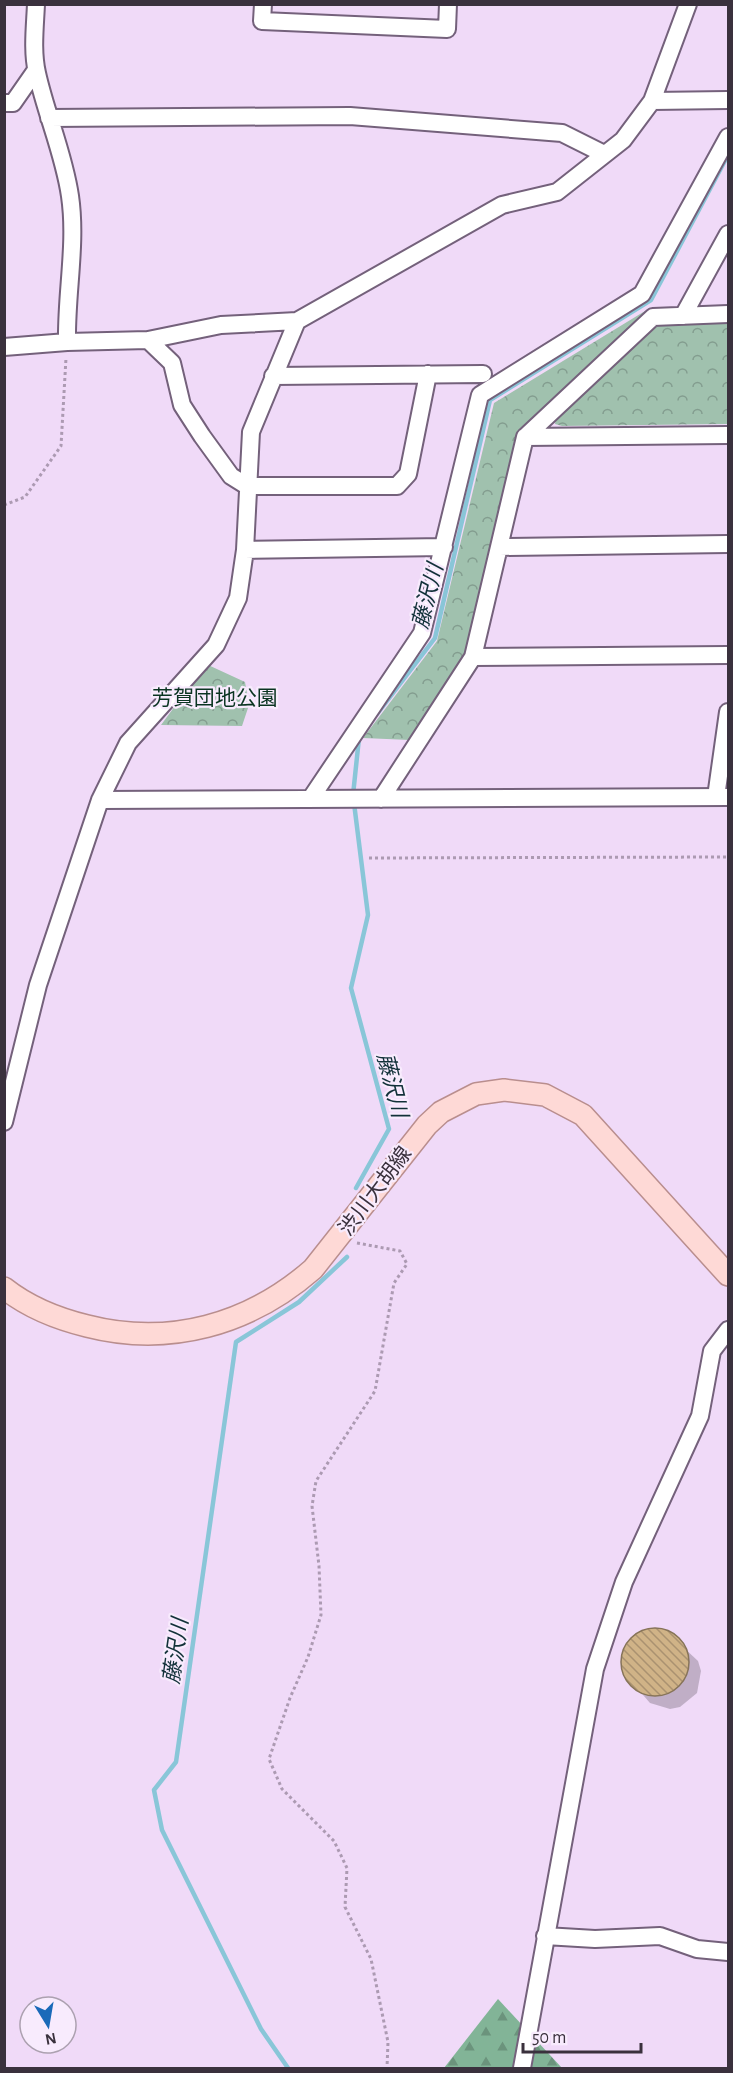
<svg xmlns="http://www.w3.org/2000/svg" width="733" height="2073" font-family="'Alegreya Sans','Noto Sans JP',sans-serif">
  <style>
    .forest { fill: url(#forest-firs) }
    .park { fill: url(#park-crowns) }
    .shadow { fill: #0003 }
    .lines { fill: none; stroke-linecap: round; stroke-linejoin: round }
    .stream { stroke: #89c6d8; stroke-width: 4.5 }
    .building { fill: url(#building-back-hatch); stroke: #877459; stroke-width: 1.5 }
    .minor-casing { stroke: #74617b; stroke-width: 20 }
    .major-casing { stroke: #b98e8e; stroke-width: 24 }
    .path { stroke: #ac9ab2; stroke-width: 3; stroke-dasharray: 3 3; stroke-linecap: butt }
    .minor { stroke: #fff; stroke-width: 16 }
    .major { stroke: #fed9d6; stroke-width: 21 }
    .labels { text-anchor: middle; stroke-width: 4.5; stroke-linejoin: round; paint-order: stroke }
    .park-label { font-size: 21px; fill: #0a3421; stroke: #f8ebfd }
    .street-label { font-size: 21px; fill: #3a313d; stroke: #f8ebfd }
    .water-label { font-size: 22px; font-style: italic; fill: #123139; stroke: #f8ebfd }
  </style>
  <defs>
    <pattern id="forest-firs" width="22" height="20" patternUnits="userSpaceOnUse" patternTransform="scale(1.5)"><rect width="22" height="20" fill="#82b497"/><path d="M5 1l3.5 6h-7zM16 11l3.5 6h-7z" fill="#6b937c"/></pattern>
    <pattern id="park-crowns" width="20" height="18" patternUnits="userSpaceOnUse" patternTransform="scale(1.5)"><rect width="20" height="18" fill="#a0c1ae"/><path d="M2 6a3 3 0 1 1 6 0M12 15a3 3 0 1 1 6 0" fill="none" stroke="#839d8f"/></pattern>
    <pattern id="building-back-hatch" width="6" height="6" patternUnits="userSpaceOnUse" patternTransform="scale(1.5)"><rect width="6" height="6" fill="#d0b387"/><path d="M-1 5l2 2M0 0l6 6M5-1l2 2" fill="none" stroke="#aa9270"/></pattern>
  </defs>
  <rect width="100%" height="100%" fill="#f0daf8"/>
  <path class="forest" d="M498,1999L562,2068H444Z"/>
  <path class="park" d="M645,311L648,313L519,434L466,653L410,740L363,738L437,641L494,403Z
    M728,321V424L562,426L555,424L556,418L655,322Z
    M206,664L245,682L249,705L242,726L161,725Z"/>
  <path class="shadow" d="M646,1631L667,1632L698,1661L701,1671L697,1693L680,1707L670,1709L650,1703L624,1673V1652L628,1643Z"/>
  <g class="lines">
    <path class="stream" d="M377,714L435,638L490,400L651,300L728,155
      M353,795L359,738
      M354,803L368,915L351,988L389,1129L356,1188
      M288,2068L261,2029L162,1830L154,1790L176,1762L236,1342L299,1302L347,1257"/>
  </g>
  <path class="building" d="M621 1662a34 34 0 1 1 68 0a34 34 0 1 1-68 0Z"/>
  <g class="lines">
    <g class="minor-casing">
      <path id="minor" d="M36,4C35,27 32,51 37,73C46,114 64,154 70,196C77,244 66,293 67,342
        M263,4L262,21L447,29L448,4
        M652,101L728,100
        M4,103H13L36,70
        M49,118L350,116L562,133L604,154
        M683,316L728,234
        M148,340L172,363L182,405L202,436L231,476L247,486H397L408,474L428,374
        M4,347L67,342L148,340L221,325L297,321L502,205L557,192L623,140L652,101L688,4
        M273,376L483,374
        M525,437L653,317L728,314
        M500,547L728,544
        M245,550L444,547
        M473,657L728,655
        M716,797L728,712
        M311,798L422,633L480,395L642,294L728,137
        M381,799L473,657L525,437L728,435
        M100,800L728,797
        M4,1122L38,985L100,800L128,743L216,645L238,598L245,550L251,432L297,321
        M545,1936L595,1939L660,1936L697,1949L728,1952
        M522,2068L595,1669L624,1582L700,1416L712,1351L728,1330"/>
    </g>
    <g class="major-casing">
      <path id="major" d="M4,1288C28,1307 58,1319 87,1326C169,1347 249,1325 313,1269L427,1125L441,1112L476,1094L504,1090L545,1095L583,1115L728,1275"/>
    </g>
    <path class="path" d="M4,505L25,497L61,446L66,358
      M369,858L728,857
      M357,1243L400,1251L407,1264L394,1283L375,1391L316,1481L312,1506L319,1566L321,1615L308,1657L290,1698L269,1759L282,1789L334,1841L347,1868L345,1907L371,1959L388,2042L387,2068"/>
    <use href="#minor" class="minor"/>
    <use href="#major" class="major"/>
  </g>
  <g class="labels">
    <g class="park-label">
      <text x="215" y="705">芳賀団地公園</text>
    </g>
    <g class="street-label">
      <text transform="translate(375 1191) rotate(-53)" y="7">渋川大胡線</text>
    </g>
    <g class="water-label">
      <text transform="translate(427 596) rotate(-76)" y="8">藤沢川</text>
      <text transform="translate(393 1085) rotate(76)" y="8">藤沢川</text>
      <text transform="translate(175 1651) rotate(-82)" y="8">藤沢川</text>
    </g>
  </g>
  <rect width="733" height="2073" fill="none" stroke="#3a313d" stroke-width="12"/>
  <g transform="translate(48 2025) rotate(169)"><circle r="28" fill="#f8ebfd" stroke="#aca1b0" stroke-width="1.5"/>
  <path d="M0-4.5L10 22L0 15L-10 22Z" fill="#1a6ab9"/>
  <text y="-9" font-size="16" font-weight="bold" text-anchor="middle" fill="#3a313d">N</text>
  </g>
  <path d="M523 2043v9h118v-9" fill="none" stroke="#3a313d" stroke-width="3"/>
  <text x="532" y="2043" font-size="18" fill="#3a313d" stroke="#f8ebfd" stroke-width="4.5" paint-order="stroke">50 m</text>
</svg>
